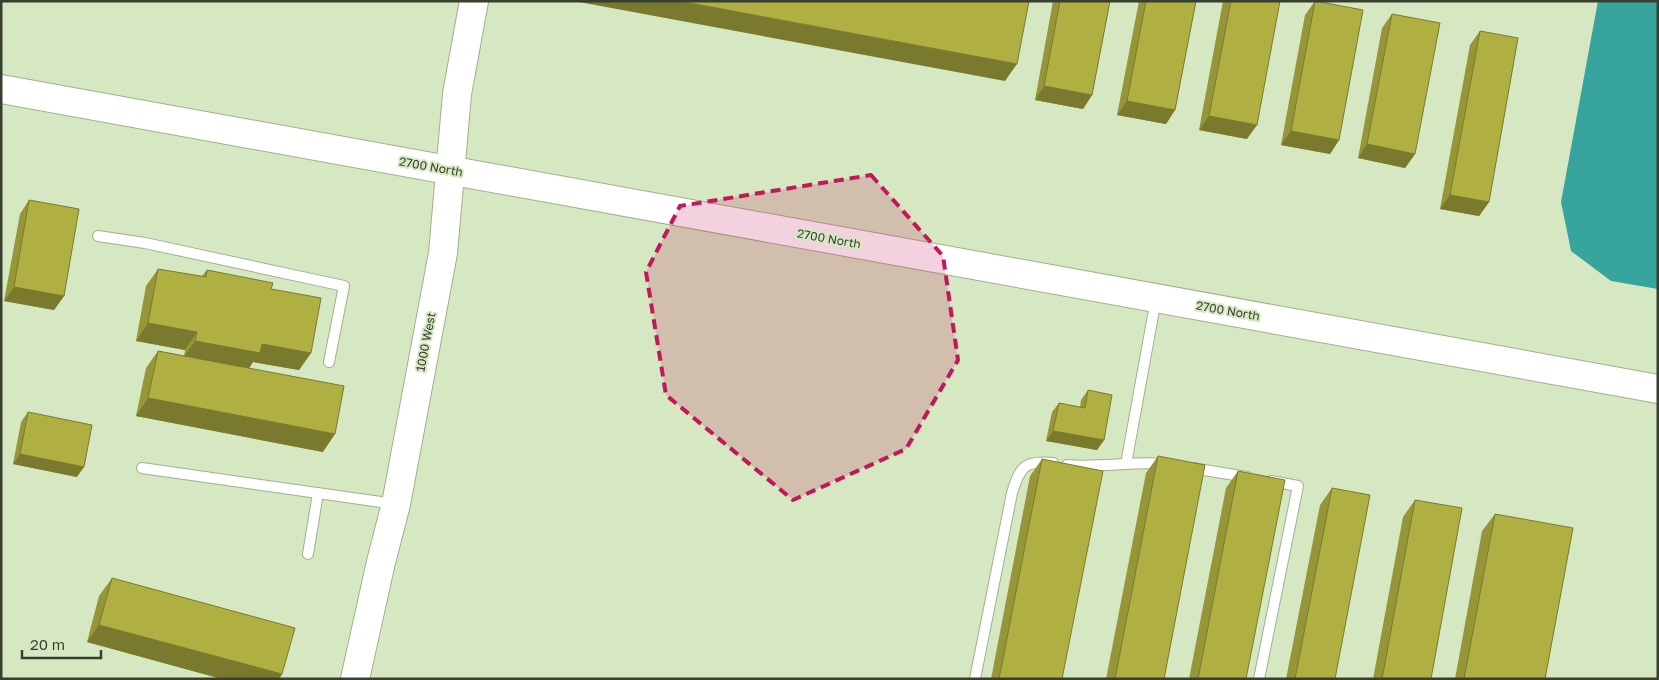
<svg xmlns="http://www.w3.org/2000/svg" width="1659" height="680" font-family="'Golos Text',sans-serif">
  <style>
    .water { fill: #37a49e }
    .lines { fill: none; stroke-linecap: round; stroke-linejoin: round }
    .lane-casing { stroke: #9fb18d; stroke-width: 12 }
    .secondary-casing { stroke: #9fb18d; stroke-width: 30 }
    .primary-casing { stroke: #9fb18d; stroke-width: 30 }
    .lane { stroke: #fff; stroke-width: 10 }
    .secondary { stroke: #fff; stroke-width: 28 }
    .primary { stroke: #fff; stroke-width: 28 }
    .wall { fill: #969639 }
    .shaded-wall { fill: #7a7a2e }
    .building { fill: #afaf42; stroke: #7a7a2e }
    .marked { fill: #c2185b; fill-opacity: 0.2; stroke: #c2185b; stroke-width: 4; stroke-dasharray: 10 6; stroke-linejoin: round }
    .labels { text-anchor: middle; stroke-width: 4; stroke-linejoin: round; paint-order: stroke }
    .street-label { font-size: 12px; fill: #383f31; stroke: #d5e8c2 }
  </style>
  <rect width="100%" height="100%" fill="#d5e8c2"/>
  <path class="water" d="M1598,1H1658V289L1611,281L1571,251L1561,202Z"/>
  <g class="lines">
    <g class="lane-casing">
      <path id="lane" d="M98,236L145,243L344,286L329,362
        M1126,464L1156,299
        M1067,465C1100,468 1133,461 1165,464
        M142,468L395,504
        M1192,468L1247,477
        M308,554L318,493
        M975,679L1012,493C1020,467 1024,460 1053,463
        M1259,679L1298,486L1271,481"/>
    </g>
    <g class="secondary-casing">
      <path id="secondary" d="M355,679L381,562L396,504L443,253L457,94L474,1"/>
    </g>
    <g class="primary-casing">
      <path id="primary" d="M1,89L1658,389"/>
    </g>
    <use href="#lane" class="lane"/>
    <use href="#secondary" class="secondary"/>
    <use href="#primary" class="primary"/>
  </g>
  <path class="wall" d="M1053,1H1110L1092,95L1083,109L1035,100Z
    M1139,1H1196L1175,110L1166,124L1117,115Z
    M1223,1H1280L1247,139L1199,130Z
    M1315,1L1339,140L1330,154L1281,145L1305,15Z
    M1392,14L1415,154L1405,168L1358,158L1382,28Z
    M1480,31L1489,202L1479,216L1440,209L1470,45Z
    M29,200L64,296L54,310L4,301L20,214Z
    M158,269L202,276L207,270L271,289L311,353L299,370L253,362L249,368L323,452L136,416L146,368L158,351L184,356L185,350L136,341L146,286Z
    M1088,390L1104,440L1097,450L1046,441L1052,412L1059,403L1080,407L1081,400Z
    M28,412L77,477L13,464L21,422Z
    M1158,456L1164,679H1106L1146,473Z
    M1042,459L1062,679H991L1030,476Z
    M1238,471L1246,679H1189L1226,488Z
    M1332,488L1335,679H1286L1320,505Z
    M1415,500L1431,679H1373L1403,517Z
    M1495,514L1545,679H1455L1482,531Z
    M112,578L282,674L279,679H222L87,642L99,596Z"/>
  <path class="shaded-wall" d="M580,1H679L1017,64L1005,81L579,2Z
    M1044,86L1092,95L1083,109L1035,100Z
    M1127,101L1175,110L1166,124L1117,115Z
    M1209,116L1257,125L1247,139L1199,130Z
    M1291,131L1339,140L1330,154L1281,145Z
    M1367,144L1415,154L1405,168L1358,158Z
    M1450,195L1489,202L1479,216L1440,209Z
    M14,287L64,296L54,310L4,301Z
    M148,323L197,332L185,350L136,341Z
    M195,341L262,344L311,353L299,370L253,362L248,370L183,358Z
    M148,398L335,434L323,452L136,416Z
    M1053,431L1104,440L1097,450L1046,441Z
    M20,454L84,467L77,477L13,464Z
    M99,625L282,674L279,679H222L87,642Z"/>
  <path class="building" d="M679,1H1029L1017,64Z
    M1060,1H1110L1092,95L1044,86Z
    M1146,1H1196L1175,110L1127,101Z
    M1231,1H1280L1257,125L1209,116Z
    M1315,1L1363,10L1339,140L1291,131Z
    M1392,14L1440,23L1415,154L1367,144Z
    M1480,31L1518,38L1489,202L1450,195Z
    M29,200L79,209L64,296L14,287Z
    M158,269L206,277L207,270L273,283L271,289L321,298L311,353L262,344L260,353L195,341L197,332L148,323Z
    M158,351L344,386L335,434L148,398Z
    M1088,390L1112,395L1104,440L1053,431L1059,403L1085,408Z
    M28,412L92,425L84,467L20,454Z
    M1158,456L1205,465L1164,679H1115Z
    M1042,459L1103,471L1062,679H999Z
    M1238,471L1285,480L1246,679H1198Z
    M1332,488L1370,495L1335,679H1295Z
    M1415,500L1462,508L1431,679H1382Z
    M1495,514L1573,528L1545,679H1464Z
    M112,578L295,628L282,674L99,625Z"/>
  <path class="marked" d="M871,175L943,256L958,360L906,449L793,500L666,395L646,272L680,206Z"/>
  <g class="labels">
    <g class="street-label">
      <text transform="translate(431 167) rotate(10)" y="4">2700 North</text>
      <text transform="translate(829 239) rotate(10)" y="4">2700 North</text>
      <text transform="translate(1228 311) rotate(10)" y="4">2700 North</text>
      <text transform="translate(426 342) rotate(-79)" y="4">1000 West</text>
    </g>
  </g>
  <rect width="1659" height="680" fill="none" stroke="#383f31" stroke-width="5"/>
  <path d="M22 650v8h79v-8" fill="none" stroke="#383f31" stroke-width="2.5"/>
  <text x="30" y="650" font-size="15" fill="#383f31" stroke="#d5e8c2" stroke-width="4" paint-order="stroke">20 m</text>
</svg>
